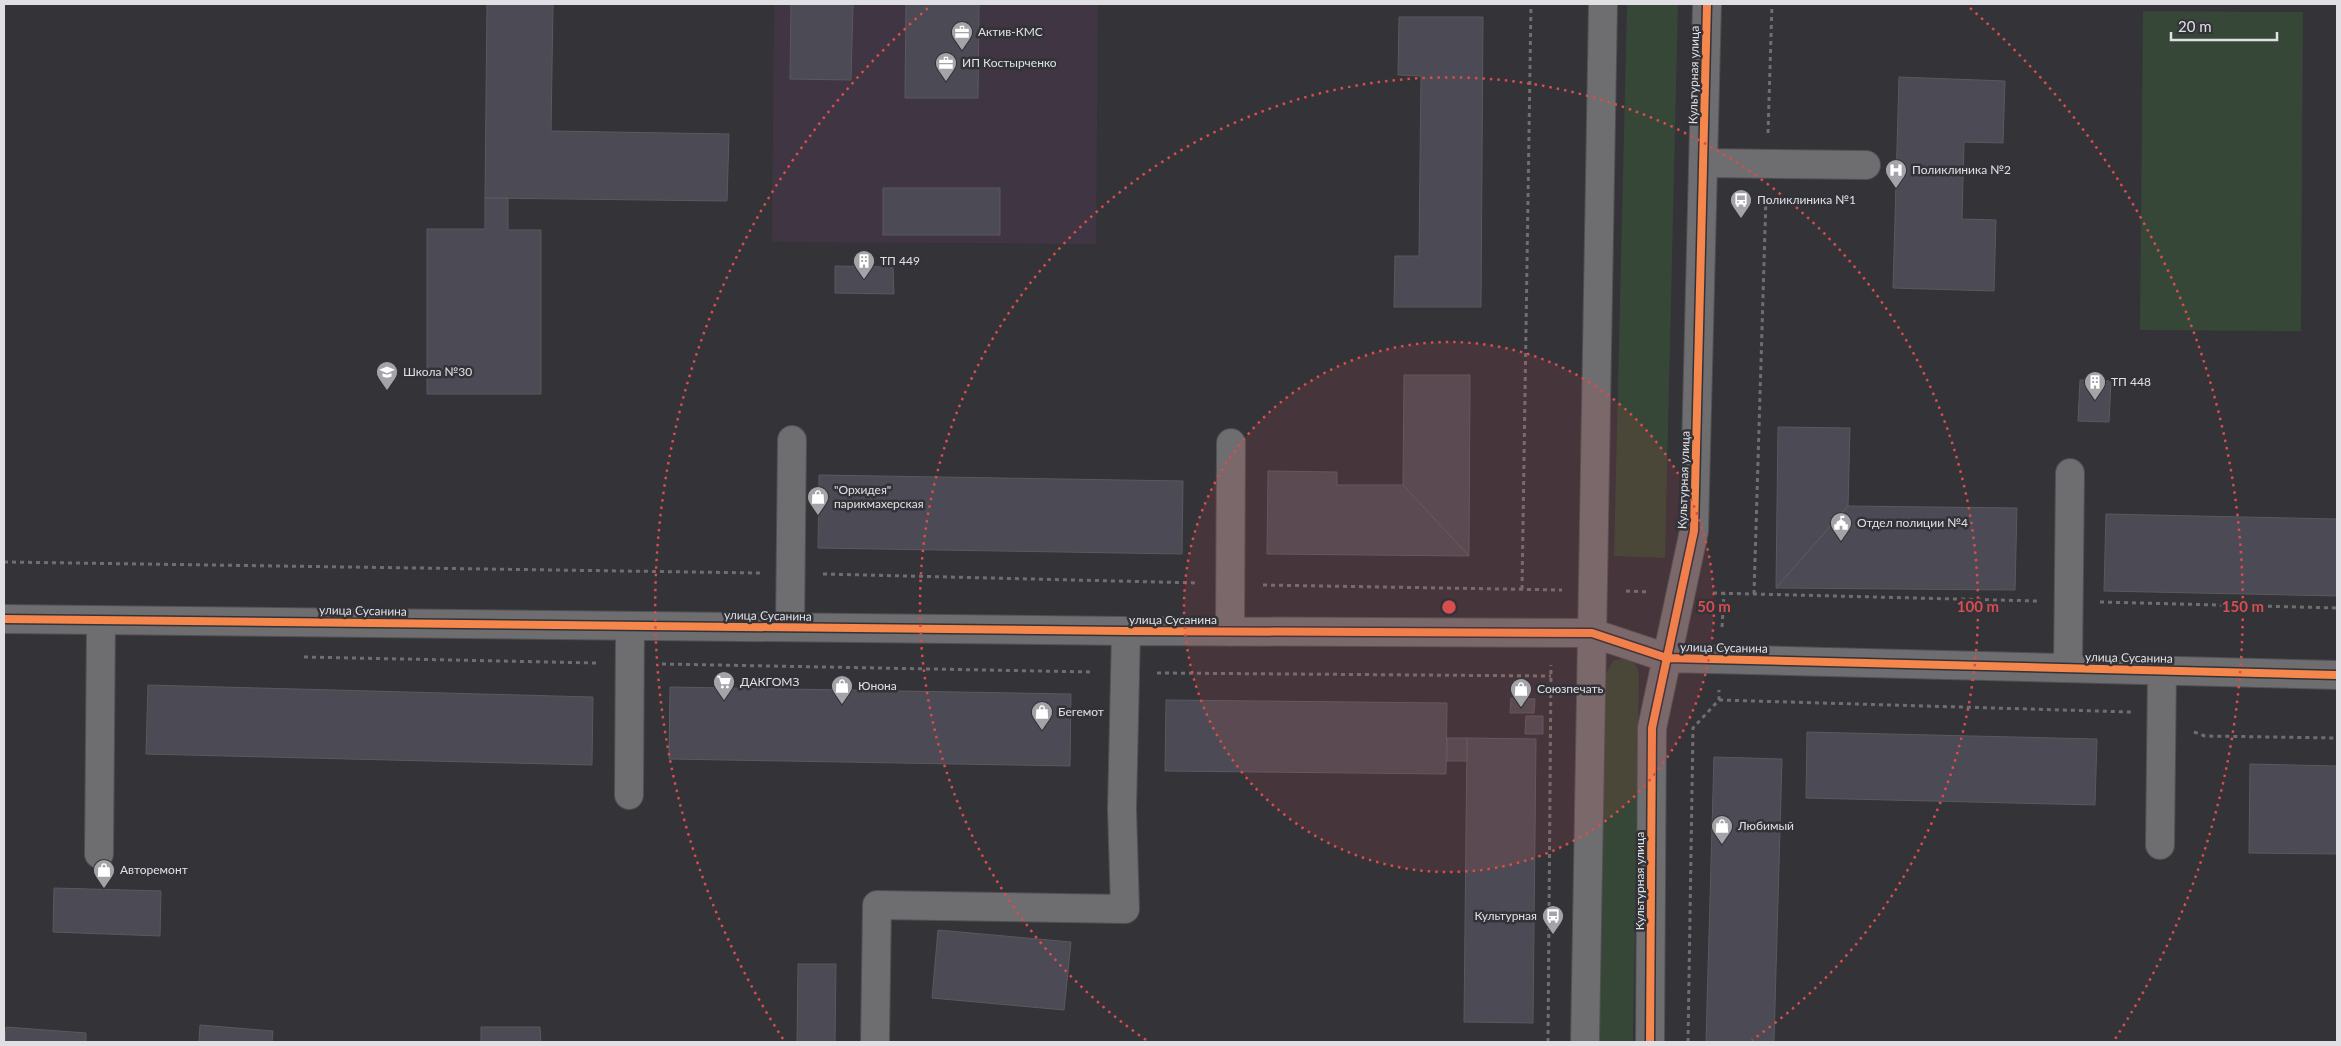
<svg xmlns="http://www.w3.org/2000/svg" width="2341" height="1046" font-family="Lato,sans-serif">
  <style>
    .commercial { fill: #403542 }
    .green { fill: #374737 }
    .building { fill: #4c4a54; stroke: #5a595d }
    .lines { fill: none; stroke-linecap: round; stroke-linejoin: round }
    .minor-casing { stroke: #505053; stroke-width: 30 }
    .path { stroke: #6f6f71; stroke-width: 3; stroke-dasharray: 4 4; stroke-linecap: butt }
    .minor { stroke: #6e6d6f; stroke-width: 28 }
    .cycleway-casing { stroke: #323239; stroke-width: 11 }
    .cycleway { stroke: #f5874c; stroke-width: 8 }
    .ring { fill: none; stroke: #d84d4e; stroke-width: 2.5; stroke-dasharray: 2.5 5 }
    .labels { text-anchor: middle; stroke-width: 5; stroke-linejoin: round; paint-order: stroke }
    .poi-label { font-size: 12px; fill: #e0e0e4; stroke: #323239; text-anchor: start }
    .street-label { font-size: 12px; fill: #e0e0e4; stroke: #323239 }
    .centre { fill: #d84d4e; stroke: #323239; stroke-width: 2.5 }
    .ring-label { font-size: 15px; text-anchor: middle; font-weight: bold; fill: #d84d4e; stroke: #323239; stroke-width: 5; stroke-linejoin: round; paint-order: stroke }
  </style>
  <rect width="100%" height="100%" fill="#333338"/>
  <path class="commercial" d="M774,4H1098L1096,244L772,242Z"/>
  <path class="green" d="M1627,4H1678L1665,558L1614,556Z
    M2143,11L2303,12L2301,331L2140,330Z
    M1623,658C1634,660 1638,665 1639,676L1633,1042H1599L1605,675L1613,661Z"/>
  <path class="building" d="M487,4H553L551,131L729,134L727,201L485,198Z
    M791,4H853L851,80L790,79Z
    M906,4H979L978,98H905Z
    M1399,17H1483L1481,307H1394L1395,256H1419L1421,76L1398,75Z
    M1899,77L2005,81L2003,143L1964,142L1962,219L1996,220L1994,291L1893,288Z
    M883,188H1000V235H883Z
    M485,198H508V230H541V394H427V229H485Z
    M835,266L893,267L894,294L835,293Z
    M1404,375H1470L1469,556L1403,485Z
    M2080,380L2111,381L2109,422L2078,421Z
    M1778,427L1850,428L1848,506L1776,588Z
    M1268,471L1337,472V485H1403L1469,556L1267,554Z
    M819,475L1183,481L1182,554L818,548Z
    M1848,506L2017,508L2015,590L1776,588Z
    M2106,514L2337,519V596L2104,591Z
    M148,685L593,697L592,765L146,754Z
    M670,687L1071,694L1070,766L669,759Z
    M1511,698L1535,699L1534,713H1510Z
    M1166,700L1447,703L1446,774L1165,771Z
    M1526,716H1543V734H1525Z
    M1807,732L2097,739L2095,805L1806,798Z
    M1447,738H1467V761H1447Z
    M1467,738L1536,739L1533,1023L1464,1022Z
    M1714,757L1782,759L1774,1042H1706Z
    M2250,764L2337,766V854L2249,853Z
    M54,888L161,891L160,936L53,932Z
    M938,930L1071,942L1064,1010L932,998Z
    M798,964H836L835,1042H797Z
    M200,1025L273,1031L272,1042H199Z
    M6,1027L86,1033V1042H5Z
    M481,1027H540L541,1042H481Z"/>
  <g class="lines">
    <g class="minor-casing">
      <path id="minor" d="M1703,163L1866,165
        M4,619L1126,631L1592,633L1667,658L2337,675
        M790,627L792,440
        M1230,632L1231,443
        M2068,668L2070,473
        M629,795L630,626
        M2160,845L2162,670
        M99,854L101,620
        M875,1042L877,905L1125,909L1122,809L1126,631
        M1585,1042L1603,4
        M1650,1042L1652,728L1694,531L1707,4"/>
    </g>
    <path class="path" d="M1768,133L1772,4
      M4,562L760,573
      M823,574L1199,583
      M1263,585L1562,590
      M1522,589L1531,4
      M1626,591L1649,592
      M1713,593L2037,601
      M1754,594L1766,197
      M2100,602L2337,608
      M1722,627L1724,593
      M304,657L598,663
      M662,664L1093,672
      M1157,673L1551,676
      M1719,700L2131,712
      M2194,732L2205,736L2337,738
      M1548,1042L1551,665
      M1688,1042L1693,728L1719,700V690"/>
    <use href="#minor" class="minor"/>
    <g class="cycleway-casing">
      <path id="cycleway" d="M4,619L1126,631L1592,633L1667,658L2337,675
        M1650,1042L1652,728L1694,531L1707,4"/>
    </g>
    <use href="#cycleway" class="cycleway"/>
  </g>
  <circle cx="1449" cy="607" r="265" fill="#d84d4e" fill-opacity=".12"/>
  <g class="ring">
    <circle cx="1449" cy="607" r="265"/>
    <path d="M1146 1040A529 529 0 1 1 1752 1040"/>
    <path d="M783 1039A794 794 0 0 1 928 8M1970 8A794 794 0 0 1 2115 1039"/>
  </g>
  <defs>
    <g id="office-pin" transform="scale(1.125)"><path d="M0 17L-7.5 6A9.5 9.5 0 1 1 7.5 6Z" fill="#a3a3a8" stroke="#323239"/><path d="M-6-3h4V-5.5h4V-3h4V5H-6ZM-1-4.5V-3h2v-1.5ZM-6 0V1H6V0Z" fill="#fff"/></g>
    <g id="hospital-pin" transform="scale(1.125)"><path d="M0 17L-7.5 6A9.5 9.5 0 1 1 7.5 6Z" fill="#a3a3a8" stroke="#323239"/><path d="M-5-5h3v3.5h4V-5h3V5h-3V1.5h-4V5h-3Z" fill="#fff"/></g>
    <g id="bus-pin" transform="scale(1.125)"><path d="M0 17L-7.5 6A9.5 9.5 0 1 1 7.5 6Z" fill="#a3a3a8" stroke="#323239"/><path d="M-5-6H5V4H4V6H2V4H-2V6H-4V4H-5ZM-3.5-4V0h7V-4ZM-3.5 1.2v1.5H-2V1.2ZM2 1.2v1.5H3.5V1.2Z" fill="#fff"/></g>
    <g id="building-pin" transform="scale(1.125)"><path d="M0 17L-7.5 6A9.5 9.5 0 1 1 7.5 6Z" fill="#a3a3a8" stroke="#323239"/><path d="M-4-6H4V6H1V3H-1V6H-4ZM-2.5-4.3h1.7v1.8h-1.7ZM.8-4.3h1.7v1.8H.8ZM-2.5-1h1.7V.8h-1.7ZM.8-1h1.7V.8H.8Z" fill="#fff"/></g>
    <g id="school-pin" transform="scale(1.125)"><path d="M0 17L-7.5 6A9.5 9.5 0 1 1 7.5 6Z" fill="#a3a3a8" stroke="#323239"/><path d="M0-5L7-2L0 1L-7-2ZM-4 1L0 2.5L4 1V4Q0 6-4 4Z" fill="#fff"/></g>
    <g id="shop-pin" transform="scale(1.125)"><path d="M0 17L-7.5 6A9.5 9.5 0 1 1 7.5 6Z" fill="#a3a3a8" stroke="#323239"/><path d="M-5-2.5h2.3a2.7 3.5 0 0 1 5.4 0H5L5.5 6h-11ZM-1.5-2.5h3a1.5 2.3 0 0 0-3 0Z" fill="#fff"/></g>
    <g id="civic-pin" transform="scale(1.125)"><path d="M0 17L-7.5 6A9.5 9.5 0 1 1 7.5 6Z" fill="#a3a3a8" stroke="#323239"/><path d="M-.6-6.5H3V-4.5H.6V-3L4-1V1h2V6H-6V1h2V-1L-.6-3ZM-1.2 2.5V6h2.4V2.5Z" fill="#fff"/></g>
    <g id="supermarket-pin" transform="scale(1.125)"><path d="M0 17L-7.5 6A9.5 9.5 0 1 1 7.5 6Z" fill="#a3a3a8" stroke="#323239"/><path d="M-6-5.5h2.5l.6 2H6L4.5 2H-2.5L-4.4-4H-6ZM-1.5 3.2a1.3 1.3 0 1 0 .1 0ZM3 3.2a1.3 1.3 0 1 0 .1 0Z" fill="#fff"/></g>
  </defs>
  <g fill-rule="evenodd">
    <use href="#office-pin" x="962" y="32"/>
    <use href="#office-pin" x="946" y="63"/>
    <use href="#hospital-pin" x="1896" y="170"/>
    <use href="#bus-pin" x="1741" y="200"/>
    <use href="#building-pin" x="864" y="261"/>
    <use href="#school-pin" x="387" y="372"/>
    <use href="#building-pin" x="2095" y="382"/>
    <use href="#shop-pin" x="818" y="497"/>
    <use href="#civic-pin" x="1841" y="523"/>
    <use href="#supermarket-pin" x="724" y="682"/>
    <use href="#shop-pin" x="842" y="686"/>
    <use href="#shop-pin" x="1521" y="689"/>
    <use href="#shop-pin" x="1042" y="712"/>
    <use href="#shop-pin" x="1722" y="826"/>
    <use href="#shop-pin" x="104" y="870"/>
    <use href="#bus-pin" x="1553" y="916"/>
  </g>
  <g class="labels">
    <g class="poi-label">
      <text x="978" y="36">Актив-КМС</text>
      <text x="962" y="67">ИП Костырченко</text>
      <text x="1912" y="174">Поликлиника №2</text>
      <text x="1757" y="204">Поликлиника №1</text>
      <text x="880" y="265">ТП 449</text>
      <text x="403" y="376">Школа №30</text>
      <text x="2111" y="386">ТП 448</text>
      <text x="834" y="494">"Орхидея"<tspan x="834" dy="14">парикмахерская</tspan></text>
      <text x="1857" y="527">Отдел полиции №4</text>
      <text x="740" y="686">ДАКГОМЗ</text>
      <text x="858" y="690">Юнона</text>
      <text x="1537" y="693">Союзпечать</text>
      <text x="1058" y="716">Бегемот</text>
      <text x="1738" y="830">Любимый</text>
      <text x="120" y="874">Авторемонт</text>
      <text x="1537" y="920" text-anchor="end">Культурная</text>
    </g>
    <g class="street-label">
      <text transform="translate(1694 75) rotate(-89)" y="4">Культурная улица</text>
      <text transform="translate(1684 480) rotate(-88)" y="4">Культурная улица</text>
      <text transform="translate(363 611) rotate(1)" y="4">улица Сусанина</text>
      <text transform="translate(768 616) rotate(1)" y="4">улица Сусанина</text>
      <text x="1173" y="624">улица Сусанина</text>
      <text transform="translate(1724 648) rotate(1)" y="4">улица Сусанина</text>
      <text transform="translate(2129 658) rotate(1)" y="4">улица Сусанина</text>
      <text transform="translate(1640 881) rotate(-90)" y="4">Культурная улица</text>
    </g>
  </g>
  <circle cx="1449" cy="607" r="8" class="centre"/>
  <g class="ring-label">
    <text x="1714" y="612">50 m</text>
    <text x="1978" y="612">100 m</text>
    <text x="2243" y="612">150 m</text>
  </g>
  <rect width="2341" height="1046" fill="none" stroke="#e0e0e4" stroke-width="10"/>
  <path d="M2171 32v8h106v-8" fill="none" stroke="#e0e0e4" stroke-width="2.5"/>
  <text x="2178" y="32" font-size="15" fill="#e0e0e4" stroke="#323239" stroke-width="4" paint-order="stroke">20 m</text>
</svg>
